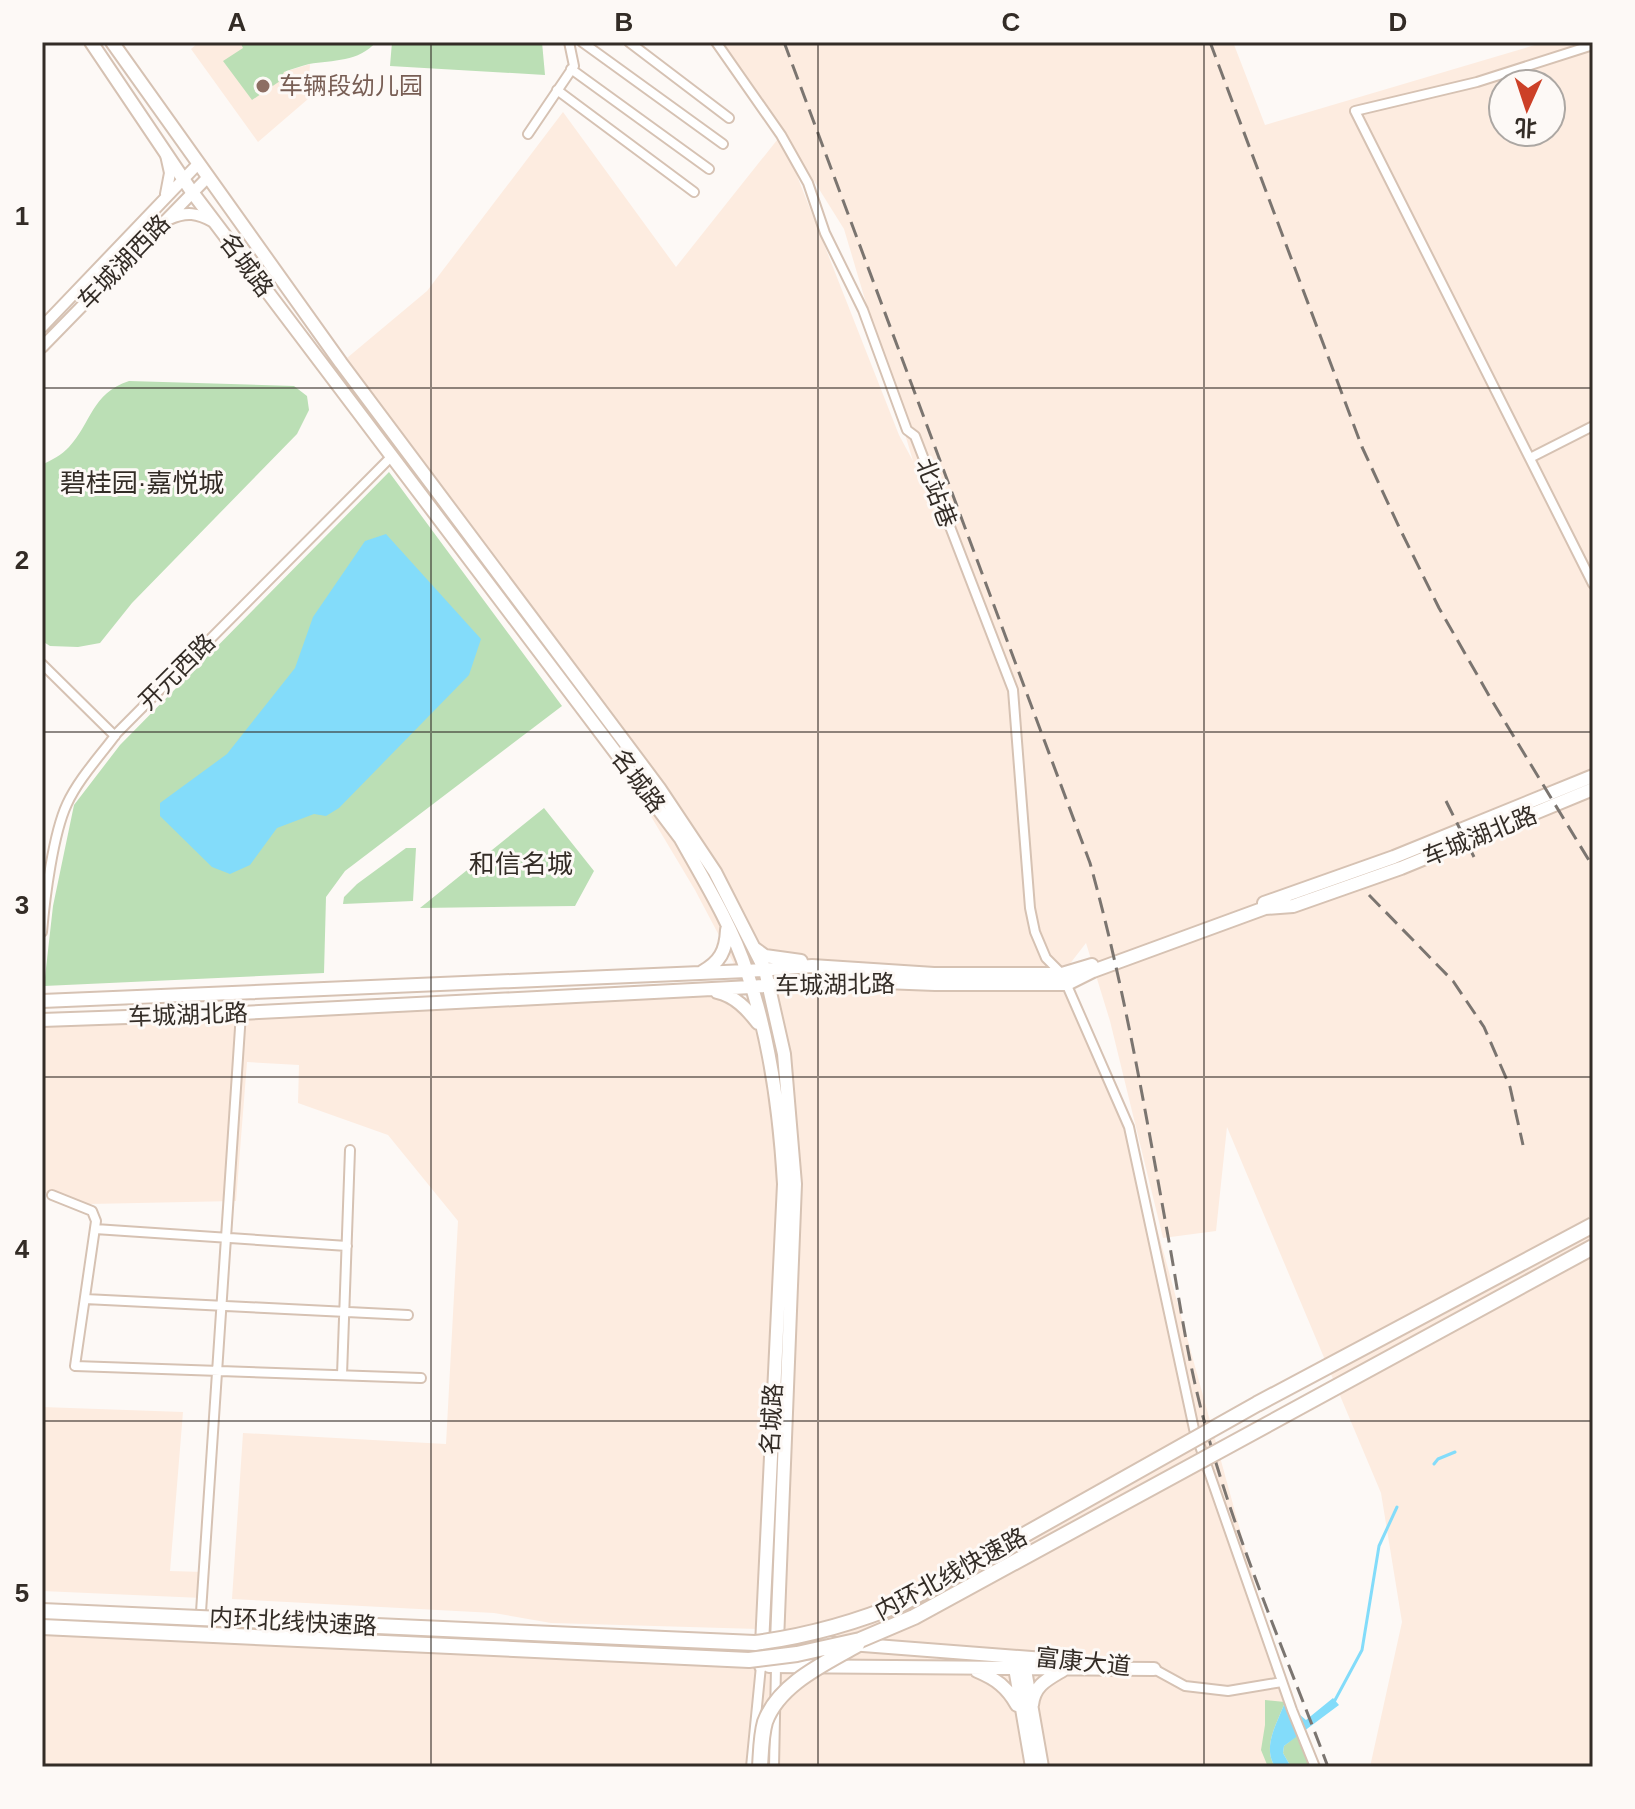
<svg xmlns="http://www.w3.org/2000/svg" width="1635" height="1809" font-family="Arial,'Noto Sans SC',sans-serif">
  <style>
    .built { fill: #fdece0; fill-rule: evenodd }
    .green { fill: #bbdfb5 }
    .water { fill: #83dcfa }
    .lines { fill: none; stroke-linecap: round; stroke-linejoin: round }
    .stream { stroke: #83dcfa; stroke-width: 3 }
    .minor-casing { stroke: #d6c2b3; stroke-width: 12 }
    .tertiary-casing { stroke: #d6c2b3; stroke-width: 14 }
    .secondary-casing { stroke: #d6c2b3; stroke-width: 16 }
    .minor { stroke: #fff; stroke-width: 8 }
    .tertiary { stroke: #fff; stroke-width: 10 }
    .secondary { stroke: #fff; stroke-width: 12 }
    .rail { stroke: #7b7570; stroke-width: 3; stroke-dasharray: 16 8; stroke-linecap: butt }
    .trunk-bridge-casing { stroke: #d6c2b3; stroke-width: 18; stroke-linecap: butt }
    .trunk-bridge { stroke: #fff; stroke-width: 14 }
    .grid { fill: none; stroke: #332c26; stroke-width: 2; stroke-opacity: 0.55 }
    .education-dot { fill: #8d6e63; stroke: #fdf9f6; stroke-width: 3 }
    .labels { text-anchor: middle; stroke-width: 6; stroke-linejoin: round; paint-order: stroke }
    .education-label { font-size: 24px; fill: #785e54; stroke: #fdf9f6; text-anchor: start }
    .street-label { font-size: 24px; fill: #332c26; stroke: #fdf9f6 }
    .neighbourhood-label { font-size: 26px; fill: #332c26; stroke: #fdf9f6 }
    .neatline { fill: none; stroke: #332c26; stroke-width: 3 }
    .grid-label { font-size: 26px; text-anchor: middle; font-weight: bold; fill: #332c26 }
  </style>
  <rect width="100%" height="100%" fill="#fdf9f6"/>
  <path class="built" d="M199,42H240L251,60L284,72L310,64L308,99L258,142L191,49Z
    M718,42H1233L1265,125L1545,42H1593V1767H1370L1402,1622L1381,1493L1227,1127L1216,1231L1163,1238L1110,1021L1086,943L1062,974L1129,1127L1282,1682L1315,1767H42V1633L776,1666L775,1336L758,1629L551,1623L494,1613L232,1599L243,1433L446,1444L458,1221L388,1135L298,1103L299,1065L247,1062L236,1201L89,1204L42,1192V1020L724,994L752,1022L742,979L695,890L597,726L341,363L427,291L563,112L676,267L781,135L899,435L913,461L844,229L789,141ZM1503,84H1551V132H1503Z
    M42,1407L183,1412L170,1571L204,1572L202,1598L42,1591Z"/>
  <path class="green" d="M240,42H376C359,62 333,60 309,64C301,66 292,69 284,72L280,81L252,100L223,61L243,48Z
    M392,42H542L545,75L390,66Z
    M129,381L294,386L307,396L309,410L297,434L132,603L100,643L78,647L50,646L42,641V465C51,460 62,455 69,447C92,422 91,394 129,381Z
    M389,472L562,706L345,871L326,897L324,973L44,986L53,906L74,805L120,745Z
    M544,808L594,871L575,906L420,908Z
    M406,848H416L413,901L343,904L344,897L357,884Z
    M1265,1700L1285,1702C1277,1724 1262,1746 1275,1767H1268L1261,1750L1265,1725Z
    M1299,1734L1311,1767H1291L1283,1753L1284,1746Z"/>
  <path class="water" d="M386,534L481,639L469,675L339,808L326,816L314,814L277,828L250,865L230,874L212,867L160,816V803L227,754L295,668L313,617L365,541Z
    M1333,1698L1339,1705L1284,1746L1283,1753L1291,1767H1275C1262,1746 1277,1724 1285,1702L1306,1720Z"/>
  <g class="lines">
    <path class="stream" d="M1434,1464L1438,1459L1455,1452
      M1334,1702L1362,1650L1379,1546L1397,1507"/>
    <g class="minor-casing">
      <path id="minor" d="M582,42L723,144
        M629,42L729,118
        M716,42L781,135L808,183L825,233L863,310L907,430L915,436L1013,690L1030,908L1035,932L1046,958L1062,974L1129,1127L1194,1429L1292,1710L1315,1767
        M1593,45L1477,82L1355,111L1593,584
        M571,69L709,169
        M557,90L694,192
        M528,134L574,66L569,42
        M1530,458L1593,426
        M42,664L115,736
        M42,932C45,898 53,834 67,804C79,778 101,755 117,733L391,457
        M52,1195L92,1211L96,1221L75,1366L421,1378
        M95,1229L347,1246
        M85,1299L408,1315
        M342,1375L350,1150
        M201,1612L241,1013
        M1154,1669L1185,1686L1228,1691L1282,1682
        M751,1767L761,1666
        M774,1767L776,1667"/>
    </g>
    <g class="tertiary-casing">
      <path id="tertiary" d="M166,155L170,173L166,194
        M169,219C187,211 197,213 214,222
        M42,327L197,165
        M42,347L207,178"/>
    </g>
    <g class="secondary-casing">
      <path id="secondary" d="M91,42L192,192L681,839C705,882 732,926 747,972C770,1039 780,1113 784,1184L761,1666
        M112,42L341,363L659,788L715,872L765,970L784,1054L795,1184L776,1667
        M1264,903L1394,857L1593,776
        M754,948L765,956L801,961
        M702,972C720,962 726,951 727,930
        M717,992C735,996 747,1009 758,1023
        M42,1001L747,971L812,966L934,974H1062L1092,965
        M42,1020L241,1013L751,987L833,980L935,984H1067L1093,971L1265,908L1293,906L1401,868L1593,789
        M790,1640L832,1643
        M850,1644L1083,1662
        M1014,1662L1032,1767
        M1024,1664L1042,1767
        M769,1666L1154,1669
        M977,1671C996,1679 1007,1687 1017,1705
        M1032,1705C1034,1685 1048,1679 1063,1670"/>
    </g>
    <use href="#minor" class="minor"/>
    <use href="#tertiary" class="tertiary"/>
    <use href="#secondary" class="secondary"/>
    <path class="rail" d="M784,42L1090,863C1124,985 1145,1110 1168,1236C1177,1285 1184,1335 1195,1384C1225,1516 1281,1641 1328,1767
      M1210,42L1362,447L1400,529L1439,608L1491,699L1593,867
      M1446,801L1474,857
      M1369,895L1453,981L1484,1027L1510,1087L1523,1145"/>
    <g class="trunk-bridge-casing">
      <path id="trunk-bridge" d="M42,1611L755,1643C808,1636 855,1623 905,1602L1257,1404L1593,1225
        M42,1627L749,1660L797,1654L860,1640L914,1617L1593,1247
        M760,1767C761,1752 761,1736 765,1722C779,1684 824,1664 857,1645"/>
    </g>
    <use href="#trunk-bridge" class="trunk-bridge"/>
  </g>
  <path class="grid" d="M431,42V1767M818,42V1767M1204,42V1767M42,388H1593M42,732H1593M42,1077H1593M42,1421H1593"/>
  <circle class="education-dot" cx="263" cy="86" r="8"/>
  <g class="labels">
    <g class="education-label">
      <text x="279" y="94">车辆段幼儿园</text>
    </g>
    <g class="street-label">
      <text transform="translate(124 262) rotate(-46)" y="8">车城湖西路</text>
      <text transform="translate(246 265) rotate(53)" y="8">名城路</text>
      <text transform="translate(936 493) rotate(69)" y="8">北站巷</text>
      <text transform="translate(177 672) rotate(-45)" y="8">开元西路</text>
      <text transform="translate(638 781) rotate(53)" y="8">名城路</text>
      <text transform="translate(1480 836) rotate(-22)" y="8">车城湖北路</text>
      <text transform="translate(835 985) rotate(-1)" y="8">车城湖北路</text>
      <text transform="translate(188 1015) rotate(-2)" y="8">车城湖北路</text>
      <text transform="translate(772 1419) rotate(-87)" y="8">名城路</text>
      <text transform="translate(951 1574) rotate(-28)" y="8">内环北线快速路</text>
      <text transform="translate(293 1622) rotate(3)" y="8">内环北线快速路</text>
      <text transform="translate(1083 1662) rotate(6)" y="8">富康大道</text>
    </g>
    <g class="neighbourhood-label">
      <text x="142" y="492">碧桂园·嘉悦城</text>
      <text x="521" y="873">和信名城</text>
    </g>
  </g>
  <rect width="1635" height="1809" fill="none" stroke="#fdf9f6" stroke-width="88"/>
  <g transform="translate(1527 108) rotate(183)"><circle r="38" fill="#fdf9f6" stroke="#aca7a3" stroke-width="2"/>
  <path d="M0-6L14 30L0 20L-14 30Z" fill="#cc4027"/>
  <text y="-12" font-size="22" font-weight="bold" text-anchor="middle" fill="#332c26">北</text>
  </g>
  <rect x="44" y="44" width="1547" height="1721" class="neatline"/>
  <g class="grid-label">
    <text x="237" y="31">A</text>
    <text x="624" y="31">B</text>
    <text x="1011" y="31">C</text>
    <text x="1398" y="31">D</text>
    <text x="22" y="225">1</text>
    <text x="22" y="569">2</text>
    <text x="22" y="914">3</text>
    <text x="22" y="1258">4</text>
    <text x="22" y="1602">5</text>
  </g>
</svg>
